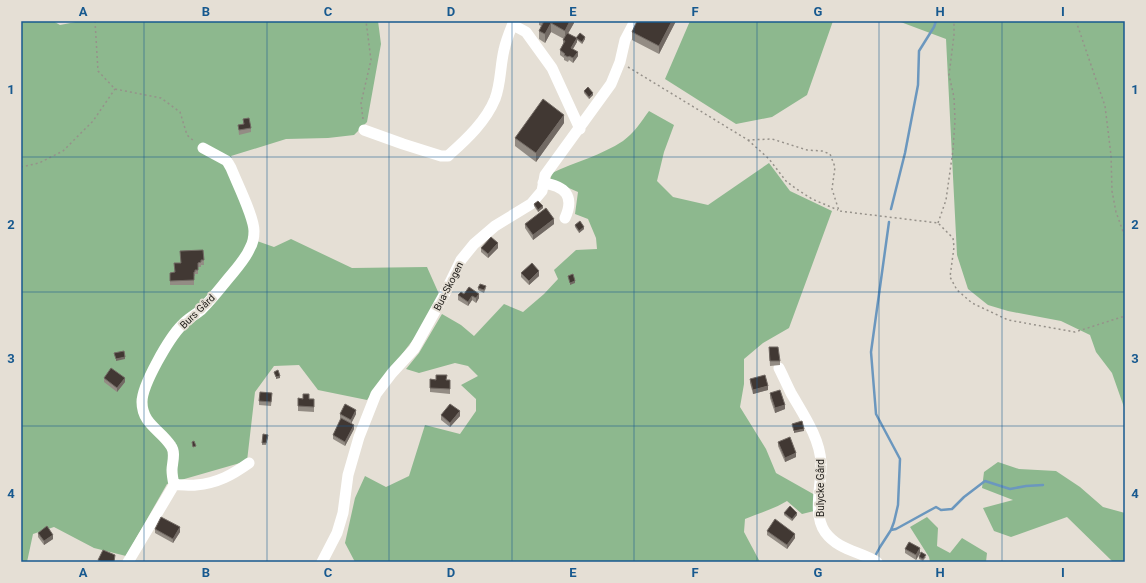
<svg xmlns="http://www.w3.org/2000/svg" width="1146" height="583" font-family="Roboto,sans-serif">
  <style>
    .forest { fill: #8db88e }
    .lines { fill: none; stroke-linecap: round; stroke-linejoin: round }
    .stream { stroke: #6b97be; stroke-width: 2.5 }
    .path { stroke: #96918a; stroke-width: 1.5; stroke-dasharray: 2 3; stroke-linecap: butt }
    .minor { stroke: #fff; stroke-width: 11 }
    .wall { fill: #938c84 }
    .shaded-wall { fill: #726a64 }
    .building { fill: #413833; stroke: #726a64 }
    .grid { fill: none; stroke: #17598f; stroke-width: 1; stroke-opacity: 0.55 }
    .labels { text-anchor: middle; stroke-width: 4; stroke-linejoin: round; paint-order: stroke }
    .street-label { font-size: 10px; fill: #23211d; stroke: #e5dfd5 }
    .neatline { fill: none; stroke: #17598f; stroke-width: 1.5 }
    .grid-label { font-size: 13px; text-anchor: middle; font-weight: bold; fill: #17598f }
  </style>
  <rect width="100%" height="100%" fill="#e5dfd5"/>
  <path class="forest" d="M21,21H53L60,25L81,21H378L381,44L367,122L354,135L328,138L286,139L231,156L257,230V241L274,247L291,239L352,268L427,267L439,294L422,328L367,400L318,390L299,365L274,366L255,392L247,461L167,484L126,556L94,548L54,527L33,534L27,562H21Z
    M690,21H833L807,95L772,117L736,124L665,79Z
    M898,21H1125V410L1112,373L1096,352L1090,335L1061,321L1008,311L988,305L968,289L957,255L946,39Z
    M649,111L674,125L664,152L657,181L673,197L708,205L769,163L790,191L832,211L789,328L763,343L744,359V384L740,407L766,449L776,473L815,495L814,511L802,514L787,501C774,509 759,513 745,519L744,532L760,562H355L345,543L355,498L365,476L386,487L409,476L425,425L460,434L476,411V399L461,385L478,376L468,366L455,363L419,373L406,369L419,353L442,314L461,325L474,336L504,304L523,312L544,294L558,279L554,270L576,250L597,249L596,238L588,219L575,214L578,192L562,185L550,181L552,173C575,162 602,155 623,141C634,133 641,122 649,111Z
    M998,462L1019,469L1056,471L1080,487L1103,507L1125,513V561H1112L1067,517L1011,537L994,531L983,508L1013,500L982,488L984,472Z
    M927,517L938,528L937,546L950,553L962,538L987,553L986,562H930L929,557L910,527Z"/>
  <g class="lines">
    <path class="stream" d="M891,209L905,153L918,85L919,51L934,27L936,21
      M889,222L871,352L876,414L900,459L898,505L894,522L891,530
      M874,558L880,547L891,530L896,529L936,507L941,510L952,509L964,497L985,481L1010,489L1026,486L1043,485"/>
    <path class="path" d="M95,21L98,71L115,89L161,98L180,112L187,135L195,142
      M1076,21L1105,106L1111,155L1112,191L1116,212L1125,237
      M628,67L748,140L772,139L807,150L822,151L830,154L835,167L832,189L839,211L938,223L953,238L954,247L950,277L957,290L972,303L1008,320L1075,332L1125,316
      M363,119L361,103L371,60L366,21
      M748,140L769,159L786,181L795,188L812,199L838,210
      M21,167L39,163L63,151L93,121L115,89
      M938,223L946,200L953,150L955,120L954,97L949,75L954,35V21"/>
    <path class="minor" d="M513,25L526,32L552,68L580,129
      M364,130L403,144L441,156H448L450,154C467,139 486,121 495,99C501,83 500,67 504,50C506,40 510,31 514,21
      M543,183C565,186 575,196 565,218
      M779,368C783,376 787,385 791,393C803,414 820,438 821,463C822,483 812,513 825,532C839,551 860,551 877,562
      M174,485C173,480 172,475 172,470C172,463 176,453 171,446C161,430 142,424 142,402C142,385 169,338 182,325C187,319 195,315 201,310C210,301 219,290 227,280C235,270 245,260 250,248C253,243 254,237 254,231C254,217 237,183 231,168L227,161L203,148
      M128,562L174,485C181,484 189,486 196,485C218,483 232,475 249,463
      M322,562L337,533L343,513L348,475L359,437L376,394L392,373L414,349L444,295L461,260L474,244L495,226L531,204L542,191L545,175L611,84L620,62L625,40L635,21"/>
  </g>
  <path class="wall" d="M539,21H574V23L568,33L576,38L585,39L582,44L577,40V42L573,49L578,56L573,63L569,60L568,62L564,60V58L560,55V50L563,44V40L564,39L551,32L545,43L539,39V31L541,26L539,25Z
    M637,21H676L659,54L632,40V32Z
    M584,91L593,95L589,99L584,93Z
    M243,119L251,128V132L239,135L238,125L243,124Z
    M564,123L536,162L515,146V138Z
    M534,204L543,208L538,212L534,206Z
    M525,224H554L533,240L525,228Z
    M575,225L584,229L579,233L575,227Z
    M481,248H498L488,258L481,252Z
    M203,250L204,265H201V267H198V274H195V276H194V285H170V273L174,272L181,263Z
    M521,273L539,276L529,285L521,277Z
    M469,287L479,298L476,303L472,300L468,306L458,300V295L464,294Z
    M478,288H486L484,293L478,290Z
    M769,347L780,361V365L770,366Z
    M104,378L125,382L117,392L104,382Z
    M430,379L450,380V394L430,392Z
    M750,379L768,390L753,394L750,383Z
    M770,393L785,409L775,413L770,398Z
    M272,397L271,406L259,405V401Z
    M298,398L314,399V412L298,411Z
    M340,414H356L351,423L354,429L345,446L333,439V435L341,419L340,418Z
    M441,415L460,416L450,427L441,420Z
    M268,437L266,445H262V443Z
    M778,442L796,457L785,462L778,446Z
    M784,513L797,515L792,521L784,515Z
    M155,529L180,532L173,543L155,533Z
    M767,531L795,538L787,549L767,535Z
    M38,533L53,539L44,545L38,537Z
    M905,549L920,553L916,560L905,553Z
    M919,557H926L923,561L919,559Z"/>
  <path class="shaded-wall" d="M570,21H574V23L565,39V31Z
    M672,21H676L659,54V46Z
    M551,23V32L545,43V34Z
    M585,37V39L582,44V42Z
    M577,38V42L571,52V48Z
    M578,52V56L573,63V58Z
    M593,93V95L589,99V97Z
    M564,115V123L536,162V153Z
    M543,206V208L538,212V210Z
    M554,219V224L533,240V235Z
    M584,227V229L579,233V231Z
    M498,243V248L488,258V254Z
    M539,271V276L529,285V281Z
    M575,281V283L570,285V283Z
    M479,294V298L476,303V298Z
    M472,296V300L468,306V302Z
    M125,357V359L116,361V359Z
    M280,376V378L276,379V377Z
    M125,378V382L117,392V388Z
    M768,386V390L753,394V390Z
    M785,405V409L775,413V408Z
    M356,410V414L351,424V420Z
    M460,411V416L450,427V423Z
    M354,425V429L345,446V442Z
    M804,429V431L794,433V431Z
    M796,453V457L785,462V458Z
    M797,513V515L792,521V519Z
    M180,527V532L173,543V539Z
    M795,534V538L787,549V545Z
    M53,535V539L44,545V541Z
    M920,548V553L916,560V555Z"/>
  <path class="building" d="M544,21H570L565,31L551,23L545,34L539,31Z
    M637,21H672L659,46L632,32Z
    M567,33L577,38L571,48L578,52L573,58L569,56L568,57L564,55L565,54L560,50L565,41L563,40Z
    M580,33L585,37L582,42L576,38Z
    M588,87L593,93L589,97L584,91Z
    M543,99L564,115L536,153L515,138Z
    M249,118L251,128L239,130L238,125L244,124L243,119Z
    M538,201L543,206L538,210L534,204Z
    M546,208L554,219L533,235L525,224Z
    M580,221L584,227L579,231L575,225Z
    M491,237L498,243L488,254L481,248Z
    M203,250L204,260H201V262L198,263V270H195V272H194V280L170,281V273L175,272L174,263H181L180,251Z
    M532,263L539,271L529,281L521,273Z
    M573,274L575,281L570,283L568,276Z
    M480,284L486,286L484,290L478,288Z
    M469,287L479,294L476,298L472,296L468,302L458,295L461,292L464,294Z
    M769,347H778L780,361H770Z
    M124,351L125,357L116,359L114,353Z
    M111,368L125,378L117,388L104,378Z
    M278,370L280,376L276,377L274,372Z
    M436,375H447L446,380H450V389L430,388V379L436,380Z
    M765,375L768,386L753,390L750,379Z
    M780,390L785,405L775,408L770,393Z
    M260,392L272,393L271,402L259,401Z
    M303,394H309V399H314V407L298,406V398L303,399Z
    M345,404L356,410L351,420L340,414Z
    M450,404L460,411L450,423L441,415Z
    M341,418L354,425L345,442L333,435Z
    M802,421L804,429L794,431L792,424Z
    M263,434L268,435L266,443H262Z
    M790,437L796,453L785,458L778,442Z
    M194,441L196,446L193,447L192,442Z
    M790,506L797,513L792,519L784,513Z
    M161,517L180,527L173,539L155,529Z
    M775,519L795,534L787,545L767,531Z
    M47,526L53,535L44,541L38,533Z
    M909,542L920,548L916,555L905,549Z
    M103,550L115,555L114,562H102L98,560Z
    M921,552L926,555L923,559L919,557Z"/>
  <path class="grid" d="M144,21V562M267,21V562M389,21V562M512,21V562M634,21V562M757,21V562M879,21V562M1002,21V562M21,157H1125M21,292H1125M21,426H1125"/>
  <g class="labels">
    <g class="street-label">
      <text transform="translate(448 286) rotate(-63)" y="4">Bua-Skogen</text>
      <text transform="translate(197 311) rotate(-44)" y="4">Burs Gård</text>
      <text transform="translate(820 488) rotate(-90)" y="4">Bulycke Gård</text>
    </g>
  </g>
  <rect width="1146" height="583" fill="none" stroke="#e5dfd5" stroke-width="44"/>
  <rect x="22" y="22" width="1102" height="539" class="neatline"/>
  <g class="grid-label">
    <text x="83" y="16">A</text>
    <text x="206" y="16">B</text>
    <text x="328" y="16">C</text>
    <text x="451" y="16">D</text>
    <text x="573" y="16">E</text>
    <text x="695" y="16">F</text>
    <text x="818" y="16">G</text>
    <text x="940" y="16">H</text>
    <text x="1063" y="16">I</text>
    <text x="11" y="94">1</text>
    <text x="1135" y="94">1</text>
    <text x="11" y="229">2</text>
    <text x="1135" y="229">2</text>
    <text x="11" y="363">3</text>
    <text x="1135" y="363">3</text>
    <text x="11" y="498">4</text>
    <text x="1135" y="498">4</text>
    <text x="83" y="577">A</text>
    <text x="206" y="577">B</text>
    <text x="328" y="577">C</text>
    <text x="451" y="577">D</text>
    <text x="573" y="577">E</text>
    <text x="695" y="577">F</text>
    <text x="818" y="577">G</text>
    <text x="940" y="577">H</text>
    <text x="1063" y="577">I</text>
  </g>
</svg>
